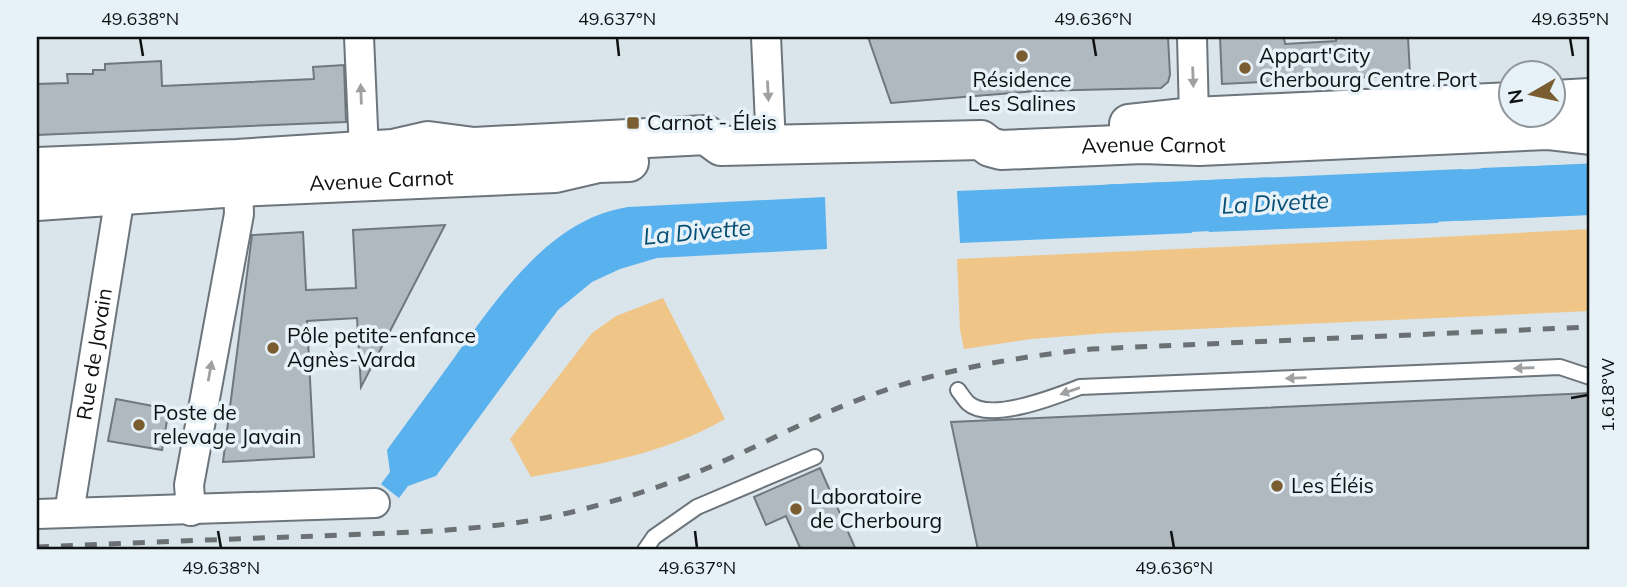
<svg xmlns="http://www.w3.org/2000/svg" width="1627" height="587" font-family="Mulish,sans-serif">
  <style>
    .green { fill: #efc688 }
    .water { fill: #59b2ee }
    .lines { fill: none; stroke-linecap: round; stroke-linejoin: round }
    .river { stroke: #59b2ee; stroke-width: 51 }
    .building { fill: #b0b9c0; stroke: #70787e; stroke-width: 2 }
    .lane-casing { stroke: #6c757b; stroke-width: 18 }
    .street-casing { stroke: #6c757b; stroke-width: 32 }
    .primary-casing { stroke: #6c757b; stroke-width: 42 }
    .lane { stroke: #fff; stroke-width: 14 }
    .street { stroke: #fff; stroke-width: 28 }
    .primary { stroke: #fff; stroke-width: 38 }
    .rail { stroke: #6a7074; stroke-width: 5; stroke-dasharray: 12 12; stroke-linecap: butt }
    .oneway { fill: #9fa0a1 }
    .ticks { fill: none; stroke: #0e1113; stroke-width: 2.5 }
    .poi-dot { fill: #7a5e31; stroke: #e7f1f8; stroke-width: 2.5 }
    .labels { text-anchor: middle; stroke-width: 7; stroke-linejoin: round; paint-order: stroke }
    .poi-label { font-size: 21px; fill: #0e1113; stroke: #e7f1f8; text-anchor: start }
    .street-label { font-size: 21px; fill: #0e1113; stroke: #e7f1f8 }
    .water-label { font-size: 23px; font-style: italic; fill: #044e74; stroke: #e7f1f8 }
    .neatline { fill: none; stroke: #0e1113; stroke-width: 2.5 }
    .ticks-label { font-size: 18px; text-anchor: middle; fill: #0e1113 }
  </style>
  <rect width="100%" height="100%" fill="#dae4eb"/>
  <path class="green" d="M1590,229V311L1108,333L1031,339L964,349L960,330L957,259L1422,238Z
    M663,298L725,419C665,454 599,464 531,477L510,439L592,333L616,316Z"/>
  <path class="water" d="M1590,164V215L1458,221L1481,168Z
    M1463,169L1438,223L1209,232L1187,181Z
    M1170,182L1192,233L960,243L957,191Z
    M825,197L827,249L657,258L620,269L592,282L558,310L436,476L408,486L399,498L381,484L390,472L387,450C409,419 432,389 454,358C497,299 549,219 628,207Z"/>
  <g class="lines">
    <path class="river" d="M1379,199L1590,189
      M1110,210L1266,203"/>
  </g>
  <path class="building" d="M868,37H1168L1170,75L1168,82L1161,88L1036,91L891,103Z
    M1220,37H1284L1285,44L1336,41V37H1408L1410,75L1222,84Z
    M161,61L162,86L314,79L313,67L344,65L346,122L37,135V84L68,83L67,74H93V70H105V64Z
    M445,225L361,387L357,318L307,321L314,457L223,462L252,235L303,232L306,290L356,288L353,230Z
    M1590,393V550H978L951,422Z
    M116,399L169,409L162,450L108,441Z
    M820,468L856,550H801L786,516L766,525L754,497Z"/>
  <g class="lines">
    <g class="lane-casing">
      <path id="lane" d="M958,390C961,394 965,400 968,403C990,423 1057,396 1080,387L1560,367L1590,377
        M645,550L654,537L697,507L815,457"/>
    </g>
    <g class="street-casing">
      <g id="street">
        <path d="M359,37L364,151"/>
        <path d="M766,37L771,145"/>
        <path d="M1192,37L1194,117"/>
        <path d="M191,511L189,485L239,214L238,187"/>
        <path id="s1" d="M69,513L120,196"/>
        <path d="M37,514L375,503"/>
      </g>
    </g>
    <g class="primary-casing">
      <g id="primary">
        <path d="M1554,100L1590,98"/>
        <path d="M1129,124L1194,117L1512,102"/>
        <path id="s2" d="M37,167L237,159L393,149L428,141L474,147L706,135L721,146L981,140L990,147L1001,150L1142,144L1199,146L1547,130L1590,135"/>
        <path id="s3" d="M37,201L238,187L555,173L598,163L629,162"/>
      </g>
    </g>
    <use href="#lane" class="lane"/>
    <use href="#street" class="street"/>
    <use href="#primary" class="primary"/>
    <path class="rail" d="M37,547C131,543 226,539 320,536C407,532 495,532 580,510C627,498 674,483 719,463C761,445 801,423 843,406C922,373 1006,358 1092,349L1590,327"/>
  </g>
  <defs><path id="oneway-solid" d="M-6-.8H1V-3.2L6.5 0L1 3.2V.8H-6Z" transform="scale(1.75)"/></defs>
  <g class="oneway">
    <use href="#oneway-solid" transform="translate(1193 77) rotate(88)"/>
    <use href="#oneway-solid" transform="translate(768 91) rotate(87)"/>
    <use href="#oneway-solid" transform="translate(361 94) rotate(-92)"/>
    <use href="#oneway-solid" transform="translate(1524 368) rotate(178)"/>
    <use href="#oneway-solid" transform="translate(210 371) rotate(-80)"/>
    <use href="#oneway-solid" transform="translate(1296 378) rotate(178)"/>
    <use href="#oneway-solid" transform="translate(1070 391) rotate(161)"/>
  </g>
  <path class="ticks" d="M140,38L143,56M617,38L619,56M1093,38L1096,56M1570,38L1573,56M1571,398L1588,395M218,531L221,548M695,531L697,548M1171,531L1174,548"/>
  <g class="poi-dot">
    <circle cx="1022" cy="56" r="7"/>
    <circle cx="1245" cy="68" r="7"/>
    <rect x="626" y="116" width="14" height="14" rx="3.5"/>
    <circle cx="273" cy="348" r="7"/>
    <circle cx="139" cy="425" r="7"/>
    <circle cx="1277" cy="486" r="7"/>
    <circle cx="796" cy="509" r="7"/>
  </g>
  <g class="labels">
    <g class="poi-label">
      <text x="1259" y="63">Appart'City<tspan x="1259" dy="24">Cherbourg Centre Port</tspan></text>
      <text x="1022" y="87" text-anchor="middle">Résidence<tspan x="1022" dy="24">Les Salines</tspan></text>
      <text x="647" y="130">Carnot - Éleis</text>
      <text x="287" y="343">Pôle petite-enfance<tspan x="287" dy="24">Agnès-Varda</tspan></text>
      <text x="153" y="420">Poste de<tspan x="153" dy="24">relevage Javain</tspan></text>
      <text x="1291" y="493">Les Éléis</text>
      <text x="810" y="504">Laboratoire<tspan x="810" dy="24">de Cherbourg</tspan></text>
    </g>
    <g class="street-label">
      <text dy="7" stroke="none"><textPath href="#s2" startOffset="1125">Avenue Carnot</textPath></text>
      <text dy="7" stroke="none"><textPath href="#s3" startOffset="345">Avenue Carnot</textPath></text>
      <text dy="7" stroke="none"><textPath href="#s1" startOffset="161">Rue de Javain</textPath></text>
    </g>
    <g class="water-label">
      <text transform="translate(1275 203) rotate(-3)" y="8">La Divette</text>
      <text transform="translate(697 232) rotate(-5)" y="8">La Divette</text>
    </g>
  </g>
  <rect width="1627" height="587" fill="none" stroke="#e7f1f8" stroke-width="77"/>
  <g transform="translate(1532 94) rotate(261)"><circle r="33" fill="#e7f1f8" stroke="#90979c" stroke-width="2"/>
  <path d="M0-5L12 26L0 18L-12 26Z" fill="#7a5e31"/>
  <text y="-10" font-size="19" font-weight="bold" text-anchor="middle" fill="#0e1113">N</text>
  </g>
  <rect x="38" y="38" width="1550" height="510" class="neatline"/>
  <g class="ticks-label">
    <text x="140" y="25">49.638°N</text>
    <text x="617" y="25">49.637°N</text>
    <text x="1093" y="25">49.636°N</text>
    <text x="1570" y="25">49.635°N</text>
    <text transform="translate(1608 395) rotate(-90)" y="6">1.618°W</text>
    <text x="221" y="574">49.638°N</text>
    <text x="697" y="574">49.637°N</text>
    <text x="1174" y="574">49.636°N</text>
  </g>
</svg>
